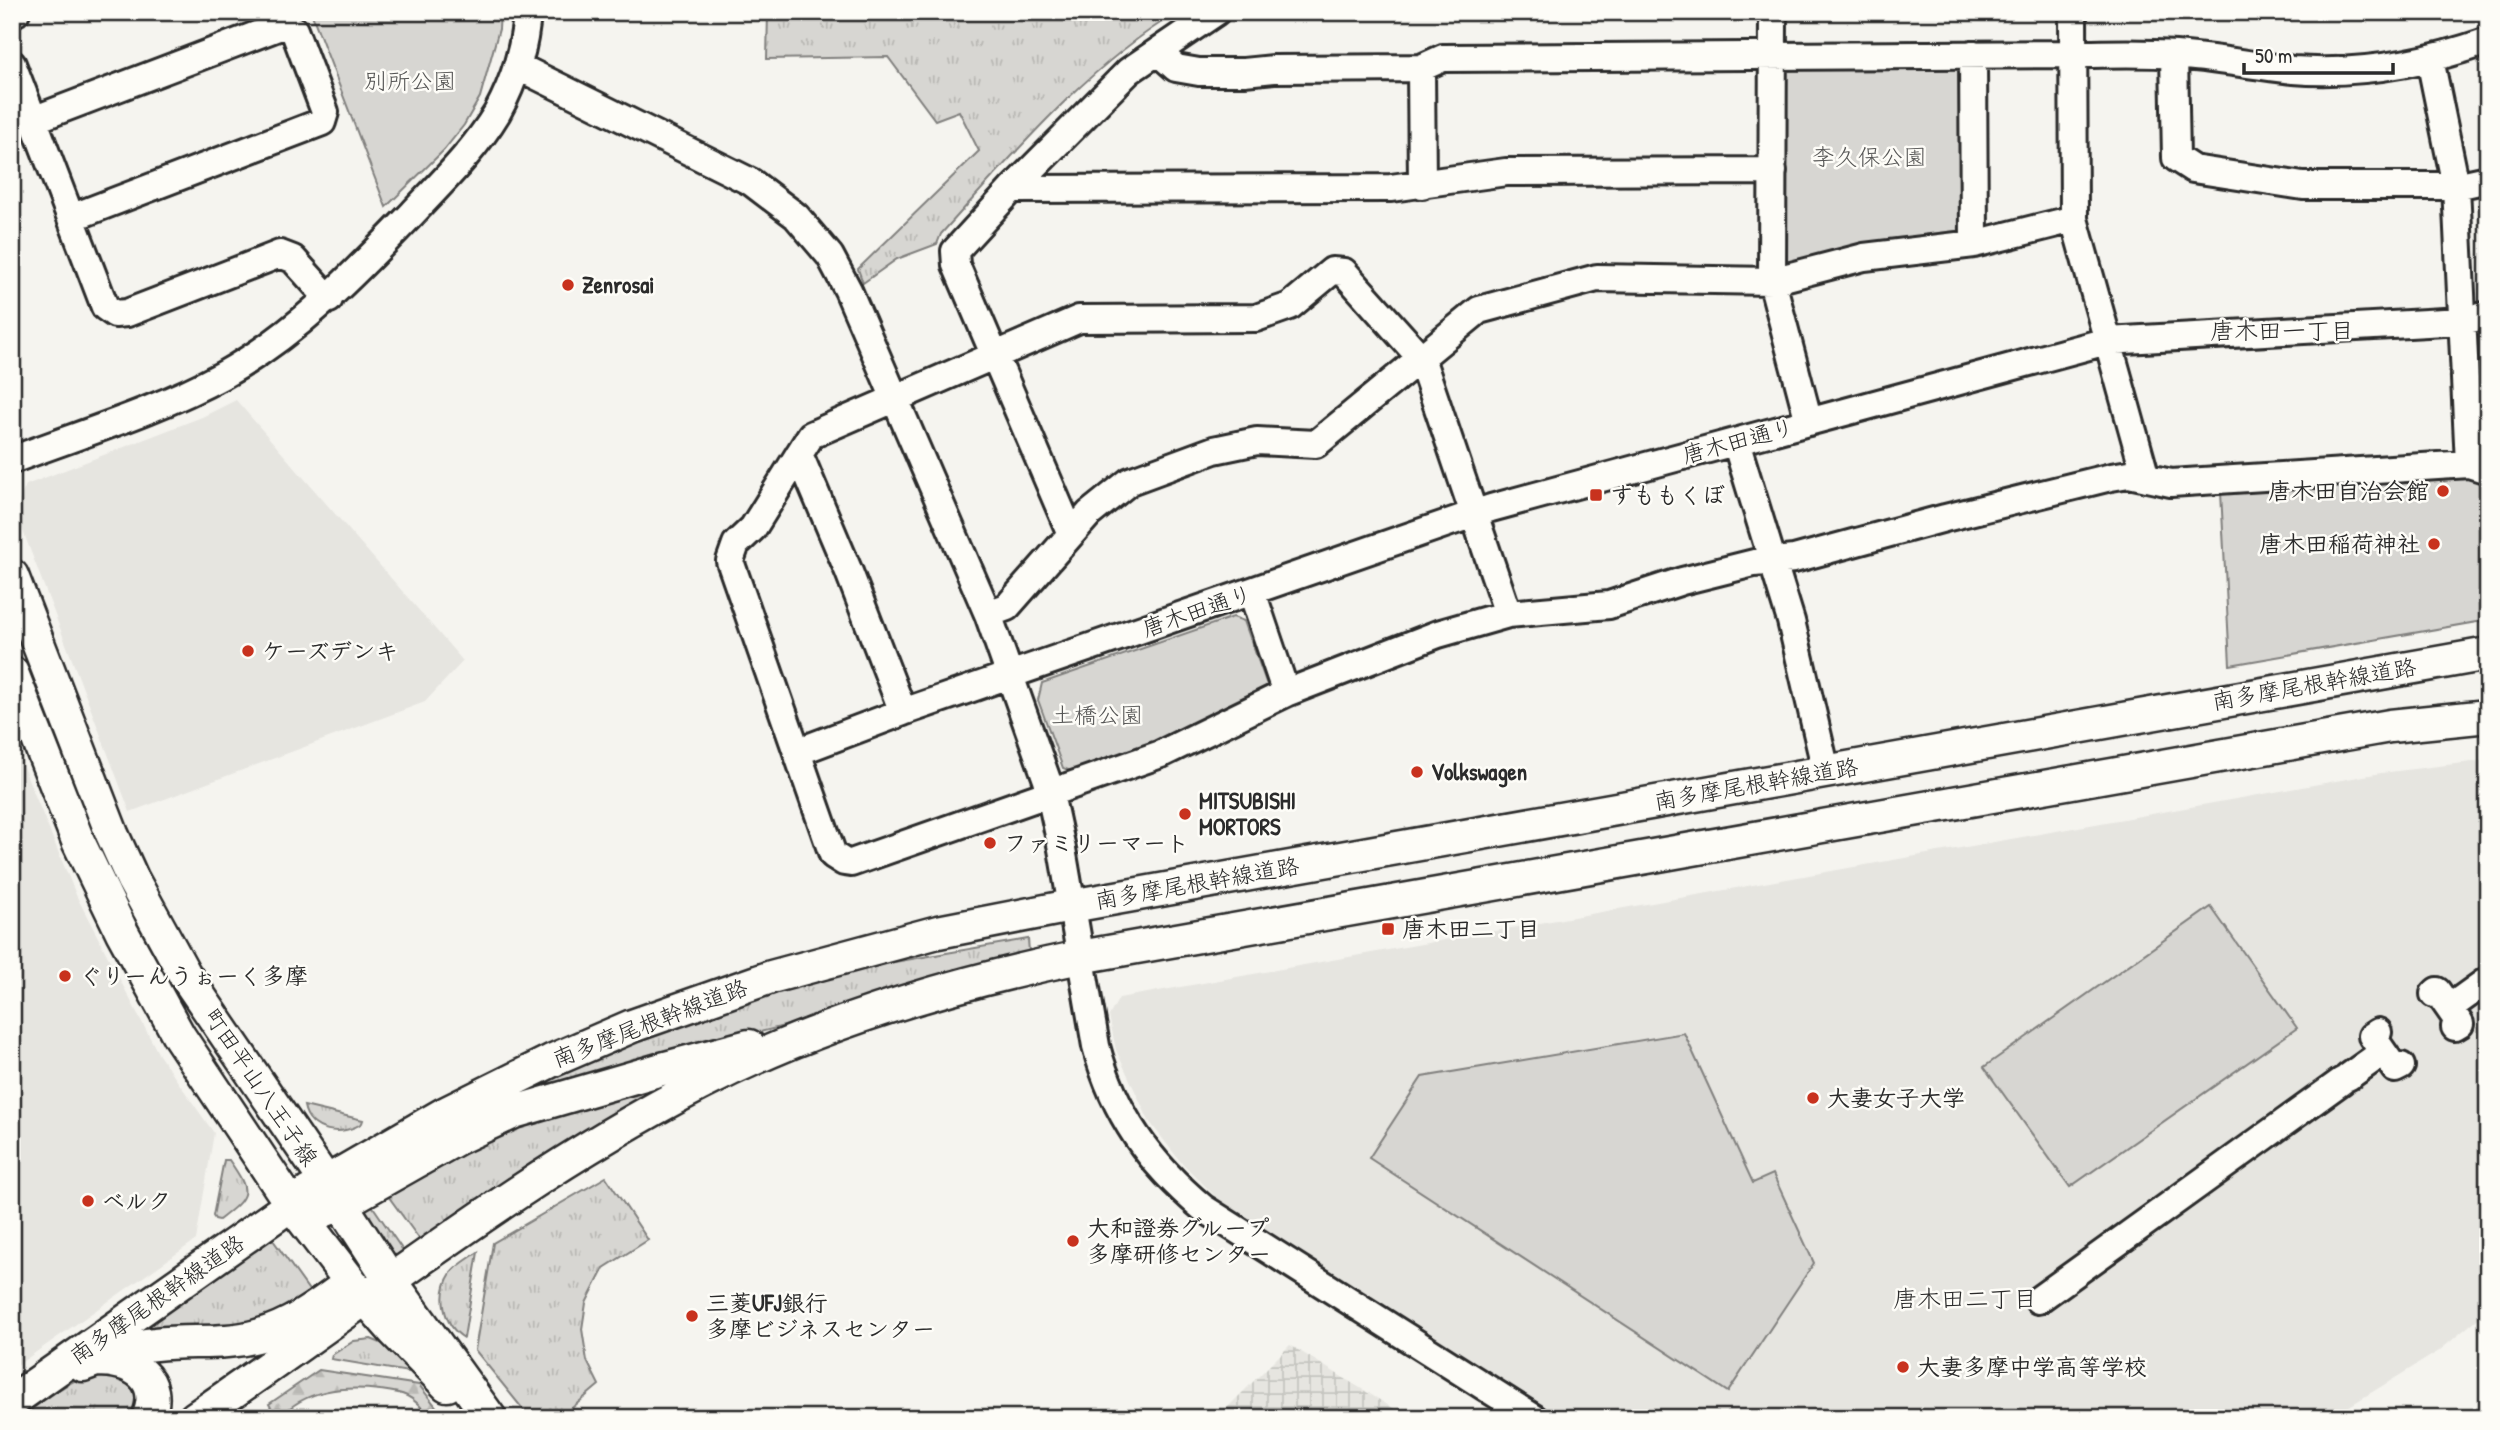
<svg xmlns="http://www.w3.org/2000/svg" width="2500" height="1430" font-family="'Patrick Hand','Klee One',sans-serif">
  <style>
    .built { fill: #e6e5e0 }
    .industrial { fill: url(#industrial-grid) }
    .grass { fill: url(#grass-tufts); stroke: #81807e; stroke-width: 2 }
    .forest { fill: url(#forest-firs); stroke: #81807e; stroke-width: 2 }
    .park { fill: #d7d6d2; stroke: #81807e; stroke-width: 2 }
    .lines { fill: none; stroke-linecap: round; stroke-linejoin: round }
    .minor-casing { stroke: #2b2b2b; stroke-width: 32 }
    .major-casing { stroke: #2b2b2b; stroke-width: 37 }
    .minor { stroke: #fdfcf7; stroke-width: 26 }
    .major { stroke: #fdfcf7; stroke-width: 32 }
    .poi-dot { fill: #c8321e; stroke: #fdfcf7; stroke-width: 2.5 }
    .labels { text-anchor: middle; stroke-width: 5; stroke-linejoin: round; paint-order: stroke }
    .park-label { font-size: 23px; fill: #565655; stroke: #fdfcf7 }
    .poi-label { font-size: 23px; font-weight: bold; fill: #2b2b2b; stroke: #fdfcf7; text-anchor: start }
    .street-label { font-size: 23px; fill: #2b2b2b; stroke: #fdfcf7 }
    .neighbourhood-label { font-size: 24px; fill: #2b2b2b; stroke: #fdfcf7 }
  </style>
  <defs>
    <pattern id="industrial-grid" width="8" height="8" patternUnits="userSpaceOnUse" patternTransform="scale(1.75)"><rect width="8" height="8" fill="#e6e5e0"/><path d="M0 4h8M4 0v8" fill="none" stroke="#c5c5c0"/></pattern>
    <pattern id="grass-tufts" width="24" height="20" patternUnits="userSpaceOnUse" patternTransform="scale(1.75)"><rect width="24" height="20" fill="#d7d6d2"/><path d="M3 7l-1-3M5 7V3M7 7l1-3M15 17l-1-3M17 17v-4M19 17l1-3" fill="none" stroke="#b9b8b4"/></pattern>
    <pattern id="forest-firs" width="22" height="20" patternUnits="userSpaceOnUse" patternTransform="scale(1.75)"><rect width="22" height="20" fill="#d7d6d2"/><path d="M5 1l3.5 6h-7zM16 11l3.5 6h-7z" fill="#b9b8b4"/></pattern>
  </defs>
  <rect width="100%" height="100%" fill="#f5f4ef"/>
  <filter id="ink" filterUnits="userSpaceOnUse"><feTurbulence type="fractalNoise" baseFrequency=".0143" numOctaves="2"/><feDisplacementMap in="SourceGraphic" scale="14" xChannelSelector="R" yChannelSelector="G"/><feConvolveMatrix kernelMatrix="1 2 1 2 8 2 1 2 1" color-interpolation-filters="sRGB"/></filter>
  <g filter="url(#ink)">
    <path class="built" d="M236,400L463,661L425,702L130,812L15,510L26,485L202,417Z
      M12,740L77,897L159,1055L214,1133L196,1240L12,1369Z
      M2488,760V1310L2439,1351L2330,1418H1564L1237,1218L1180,1161L1149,1121L1116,1050L1109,1016L1119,998L2381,773Z"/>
    <path class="industrial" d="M1290,1345L1409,1418H1217Z"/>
    <path class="grass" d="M768,12H1178C1089,64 1010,158 941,234L937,244L897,259L863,283L858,269L979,151L959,111L935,120L888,57L767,59Z
      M1028,939L1029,952L844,1011L672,1054L523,1100L517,1094L653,1033L746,1001L854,969Z
      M676,1080L489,1194L420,1240L386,1193L491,1135Z
      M304,1106L363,1120L362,1123C343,1137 309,1133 304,1106Z
      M224,1160H229C252,1193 250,1196 219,1220L215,1219L213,1216Z
      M606,1177L648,1240L604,1268L586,1303L582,1329L587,1361L599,1385L560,1418H530L475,1350L493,1243Z
      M369,1201L404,1252L399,1256L392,1255L363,1212V1205Z
      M268,1233L313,1296L266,1322L126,1338Z
      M478,1252L464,1338C443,1325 437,1294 451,1273C457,1265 470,1258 478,1252Z
      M371,1339L393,1348L411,1366L408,1372L331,1359L332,1355L354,1341Z
      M110,1369L139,1387L135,1418H20C48,1397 75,1374 110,1369Z"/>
    <path class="forest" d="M319,1370L419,1385L445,1418H430C424,1410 416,1400 407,1396C399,1392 388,1391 380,1390C342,1386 306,1389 279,1418H265L273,1411L269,1404Z"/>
    <path class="park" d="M311,12H500L499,29L480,97L464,125L444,150L386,207Z
      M1964,66L1965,227L1956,237L1793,267L1780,256V68Z
      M2474,475L2488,479V604L2482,621L2230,665L2221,492Z
      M1233,617L1244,621L1267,685L1261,697L1172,739L1076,773L1063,768L1038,700L1042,683Z
      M2211,907L2297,1028L2070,1187L1984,1067Z
      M1684,1033L1753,1183L1773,1174L1814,1263L1728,1392L1369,1158L1422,1077Z"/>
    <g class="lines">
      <g class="minor-casing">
        <path id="minor" d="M1773,12L1772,281L1809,422
          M2073,12L2074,219L2146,478
          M12,14L16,12
          M1158,52L1176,68L1199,72H1244L1274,69L1421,68L1443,58L2073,54C2107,54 2142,52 2175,55C2215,58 2254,66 2293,70C2359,75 2425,63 2488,41
          M1973,54L1974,244
          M2174,55L2176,158L2193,169L2303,186H2456L2488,179
          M2430,59L2456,186L2469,464
          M12,64L105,307L115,314L127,313L280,254L293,259L329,299
          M517,66L751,182L796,216L830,256L848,290L988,614L1047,780L1062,849L1096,1046C1114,1114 1150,1164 1203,1208L1534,1418
          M1421,68L1422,185
          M33,120L283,25L294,30L325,112L322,122L71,218
          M1012,189L1391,188L1506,172L1773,171
          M1736,442L1791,621L1826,771
          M799,454L849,572L903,712
          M12,460C83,433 157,411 223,375C297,334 354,274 412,214C442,182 474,151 497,113C514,82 525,47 527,12
          M1071,534L956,265L955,251L1012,189L1129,71L1216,12
          M1252,592L1286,693
          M988,614L1007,607L1089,514L1130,481L1214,450L1257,441L1316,444L1479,310L1597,278L1772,281L1864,257L1974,244L2074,219
          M1508,614L1421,358L1344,272L1332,271L1290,306L1256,318L1079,319L811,435L753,528L736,544L730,561L833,855L844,862L851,863L1161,754L1286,693L1438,634L1508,614L1609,605L1682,581L1754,563L1794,559L1945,518L2111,477L2129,474L2171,483L2469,464L2488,470
          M797,752L903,712L1491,508L2107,341L2462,321L2488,315
          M2434,994L2437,991L2460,1024L2455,1027
          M2449,1008L2488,980
          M2378,1032L2372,1036L2395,1069L2401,1066
          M2348,1077L2383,1052
          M2038,1300L2342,1081"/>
      </g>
      <g class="major-casing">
        <path id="major" d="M12,576L112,834L132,878L185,975L341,1204L391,1281L490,1418
          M12,673L78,841L122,932L179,1036L291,1204L351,1282L394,1331L447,1385
          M323,1211L341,1204L458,1138L514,1112L662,1069L749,1046
          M97,1360C132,1360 165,1378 148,1418
          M83,1365C106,1356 130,1346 155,1344C190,1340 224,1345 257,1336C291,1327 319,1306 346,1286
          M12,1401L309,1192L444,1114L551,1061L632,1026L771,977L938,932L1071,906L2488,654
          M195,1418C362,1305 519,1178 699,1085C818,1023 949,984 1080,957L2390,726L2488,716"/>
      </g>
      <use href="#minor" class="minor"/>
      <use href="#major" class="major"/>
    </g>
  </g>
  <g class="poi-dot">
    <circle cx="568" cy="285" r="7"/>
    <circle cx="2443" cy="491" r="7"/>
    <rect x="1589" y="488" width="14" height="14" rx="3.5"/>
    <circle cx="2434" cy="544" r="7"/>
    <circle cx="248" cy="651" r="7"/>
    <circle cx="1417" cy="772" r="7"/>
    <circle cx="1185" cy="814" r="7"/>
    <circle cx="990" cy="843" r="7"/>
    <rect x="1381" y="922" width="14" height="14" rx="3.5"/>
    <circle cx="65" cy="976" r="7"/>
    <circle cx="1813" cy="1098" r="7"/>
    <circle cx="88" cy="1201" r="7"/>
    <circle cx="1073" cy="1241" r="7"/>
    <circle cx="692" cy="1316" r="7"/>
    <circle cx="1903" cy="1367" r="7"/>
  </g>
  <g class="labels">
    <g class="park-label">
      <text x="410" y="89">別所公園</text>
      <text x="1869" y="165">李久保公園</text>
      <text x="1097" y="723">土橋公園</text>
    </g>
    <g class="poi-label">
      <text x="582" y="293">Zenrosai</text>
      <text x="2429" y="499" text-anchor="end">唐木田自治会館</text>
      <text x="1610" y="503">すももくぼ</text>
      <text x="2420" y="552" text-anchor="end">唐木田稲荷神社</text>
      <text x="262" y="659">ケーズデンキ</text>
      <text x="1431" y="780">Volkswagen</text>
      <text x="1199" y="809">MITSUBISHI<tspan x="1199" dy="26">MORTORS</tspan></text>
      <text x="1004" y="851">ファミリーマート</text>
      <text x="1402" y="937">唐木田二丁目</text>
      <text x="79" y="984">ぐりーんうぉーく多摩</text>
      <text x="1827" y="1106">大妻女子大学</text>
      <text x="102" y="1209">ベルク</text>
      <text x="1087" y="1236">大和證券グループ<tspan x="1087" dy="26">多摩研修センター</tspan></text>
      <text x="706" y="1311">三菱UFJ銀行<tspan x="706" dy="26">多摩ビジネスセンター</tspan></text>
      <text x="1917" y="1375">大妻多摩中学高等学校</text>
    </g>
    <g class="street-label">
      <text transform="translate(1738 441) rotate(-15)" y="8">唐木田通り</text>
      <text transform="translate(1197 611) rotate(-19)" y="8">唐木田通り</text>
      <text transform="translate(2314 684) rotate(-10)" y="8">南多摩尾根幹線道路</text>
      <text transform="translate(1756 784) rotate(-10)" y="8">南多摩尾根幹線道路</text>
      <text transform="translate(1197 883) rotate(-10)" y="8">南多摩尾根幹線道路</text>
      <text transform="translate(650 1023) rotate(-21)" y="8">南多摩尾根幹線道路</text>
      <text transform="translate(261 1087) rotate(56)" y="8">町田平山八王子線</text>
      <text transform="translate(157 1299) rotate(-35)" y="8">南多摩尾根幹線道路</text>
    </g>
    <g class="neighbourhood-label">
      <text x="2282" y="339">唐木田一丁目</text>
      <text x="1965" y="1307">唐木田二丁目</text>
    </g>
  </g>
  <rect width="2500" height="1430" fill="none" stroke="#fdfcf7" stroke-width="42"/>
  <rect x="21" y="21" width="2458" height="1388" fill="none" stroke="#2b2b2b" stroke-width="2.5" filter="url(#ink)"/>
  <path d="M2244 63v10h149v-10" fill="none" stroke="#2b2b2b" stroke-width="3.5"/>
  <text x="2255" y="63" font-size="21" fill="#2b2b2b" stroke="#fdfcf7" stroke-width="5" paint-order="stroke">50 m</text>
</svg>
